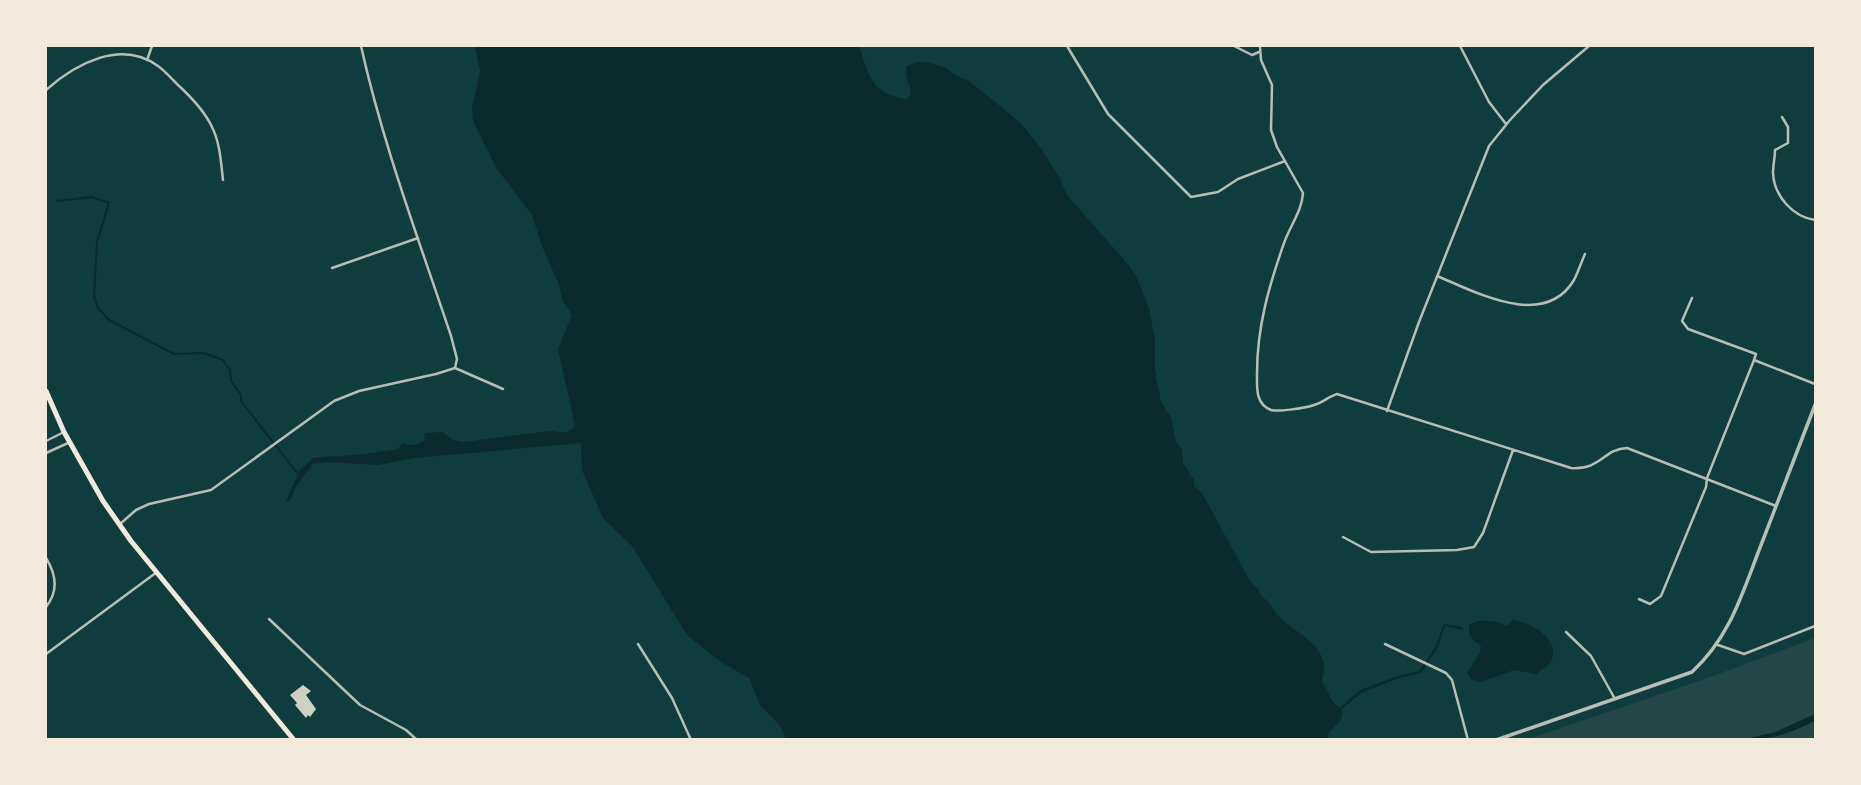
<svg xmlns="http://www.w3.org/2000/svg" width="1861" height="785" font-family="'Source Serif 4',serif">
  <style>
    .green { fill: #244646 }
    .water { fill: #0a2a2b }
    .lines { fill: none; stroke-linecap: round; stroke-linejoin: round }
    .stream { stroke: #0a2a2b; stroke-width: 2 }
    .building { fill: #cfcfc3 }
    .minor { stroke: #b8beb3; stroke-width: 2.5 }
    .tertiary { stroke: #b8beb3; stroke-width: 3.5 }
    .primary { stroke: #f1e9da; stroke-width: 5 }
  </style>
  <rect width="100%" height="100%" fill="#0f3d3e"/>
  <path class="green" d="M1815,638V739L1526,740L1716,675Z"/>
  <path class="water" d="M475,46H859C869,76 871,93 906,99L910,96C913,86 903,77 907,66L917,62H928L946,68L955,75L969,81L1021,123L1043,151L1060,179L1067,195L1126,262L1136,276L1149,308L1155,340V371L1161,402L1171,418L1176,441L1182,450L1183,463L1194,480V486L1202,493L1251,583L1258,589L1263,598C1271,601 1273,612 1280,618C1294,631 1323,644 1324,666C1325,671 1322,677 1322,682C1329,691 1330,703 1340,708L1360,690L1398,676L1419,671L1435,648L1444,624L1463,627V630L1445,626L1437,649L1421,673L1399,678L1361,693L1342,709C1345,719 1335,726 1329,732L1328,739H786L780,726L760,705L749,678L721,662L687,635L632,546L603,518L582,470L581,443L414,458L379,465L326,462L313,464L295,488L290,501H286L300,470L313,458L365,454L398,449L402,443C410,446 419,446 425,439L424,433L443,432L453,440L464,442L550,431C560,432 570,435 575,425L558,349L572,315L562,300L560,287L542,246L532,215L497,169L473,121L472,108L480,71Z
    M1513,620C1530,622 1560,638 1552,659C1549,666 1542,670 1536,674L1514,670L1481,682L1472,680L1467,673L1480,653L1481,646C1473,640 1466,636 1470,624C1482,618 1496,620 1507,626Z
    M1815,714V721C1789,733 1774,740 1745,739L1775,732Z"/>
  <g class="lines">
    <path class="stream" d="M57,201L92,197L109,203L97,242L94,296L98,308L109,320L174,354L204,353L223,360L230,370L231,381L241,395V401L298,474"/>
  </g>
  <path class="building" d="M303,685L311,691L306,695L316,709L310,717L308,715L306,718L295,705L297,703L290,695Z"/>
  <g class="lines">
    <path class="minor" d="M361,46C383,145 419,240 451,336L457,359L455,368
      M1067,46L1108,114L1191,197L1218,192L1238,179L1285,161
      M1234,46L1252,55L1259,52
      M1260,46L1261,60L1272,85L1271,130L1277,147L1303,193C1302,211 1290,226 1284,243C1269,286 1257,327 1257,373C1257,387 1255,404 1271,410C1278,412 1306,408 1314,405C1322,403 1328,397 1337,394L1571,468C1602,470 1603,449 1627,448L1776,506
      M1460,46L1489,102L1506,124
      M147,60L152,46
      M46,90C75,64 121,39 158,66C165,71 172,79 178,85C190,96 205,112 212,127C220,143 221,162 223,180
      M1782,117L1788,127V143L1775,150C1775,157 1773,166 1773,173C1774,196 1793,217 1815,220
      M332,268L418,238
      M1437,276C1476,292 1544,330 1574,280C1578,272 1581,263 1585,254
      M1692,298L1682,321L1688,329L1756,354L1754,360
      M1754,360L1815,384
      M455,368L503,389
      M1387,411L1419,322L1489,146L1510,120L1543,85L1589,46
      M46,441L64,432
      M46,453L68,443
      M120,524L136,510L149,504L211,490L334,401L359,391L436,374L455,368
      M1343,537L1371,552L1457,550L1474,547L1483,533L1513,450
      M46,558C56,574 59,591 46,607
      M1639,599L1650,604L1661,596L1706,487L1707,478L1754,360
      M269,619L360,705L406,730L417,740
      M1566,632L1591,656L1615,699
      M638,644L672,698L691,740
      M1385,644L1446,673L1452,680L1468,740
      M1718,645L1744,654L1815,626
      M46,654L157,572"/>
    <path class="tertiary" d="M1496,740L1692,672C1732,635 1743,590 1763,540C1780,495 1798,450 1815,405"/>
    <path class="primary" d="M46,391L64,432L103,501L131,541L294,740"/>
  </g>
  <rect width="1861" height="785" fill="none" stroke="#f1e9da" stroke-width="94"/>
</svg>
